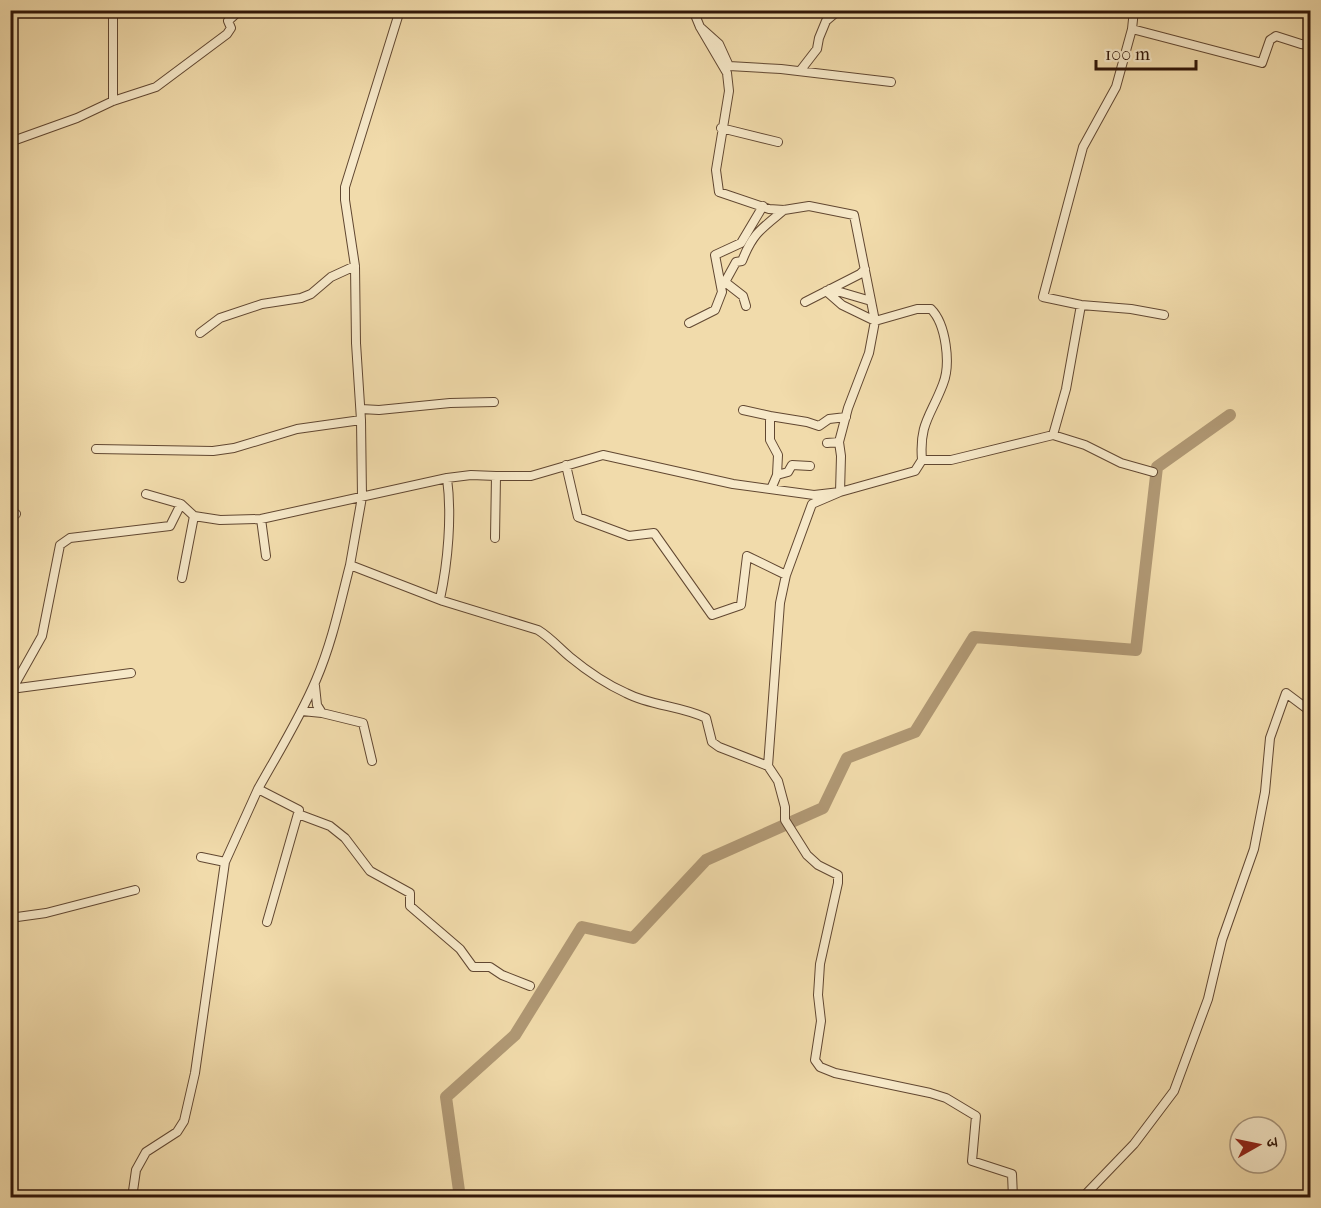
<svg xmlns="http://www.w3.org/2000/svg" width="1321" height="1208" font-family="'IM FELL French Canon','Noto Serif Devanagari',serif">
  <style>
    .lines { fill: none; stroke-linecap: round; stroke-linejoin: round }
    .river { stroke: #b09874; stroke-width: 12 }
    .minor-casing { stroke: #614731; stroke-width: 10 }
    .minor { stroke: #f6e8c8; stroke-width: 8 }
  </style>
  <rect width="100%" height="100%" fill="#f1dbab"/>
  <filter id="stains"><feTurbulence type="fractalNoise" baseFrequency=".00333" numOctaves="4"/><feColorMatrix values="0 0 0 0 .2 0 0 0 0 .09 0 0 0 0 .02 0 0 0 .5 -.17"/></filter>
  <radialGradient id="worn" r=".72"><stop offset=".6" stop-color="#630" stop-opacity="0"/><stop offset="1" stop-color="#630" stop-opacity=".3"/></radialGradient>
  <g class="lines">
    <path class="river" d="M460,1198L446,1097L515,1035L582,927L633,938L706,860L823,808L847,758L915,732L974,637L1136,650L1157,467L1230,415"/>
    <g class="minor-casing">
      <path id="minor" d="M400,10L345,187V200L355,266L356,343L361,420L362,497L350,565L443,601L538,630C551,638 559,648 570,657C587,671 606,684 626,693C651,706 681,706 706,718L712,742L719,747L768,766L778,781L785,807V820L807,855L818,865L838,875V883L820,964L818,995L821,1021L815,1060L820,1067L835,1073L930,1093L946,1098L976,1116L972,1161L1012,1174L1013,1198
        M693,10L700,27L719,44L729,66L781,69L891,82
        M1134,10L1132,29L1116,87L1083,147L1043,297L1081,305L1131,309L1164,315
        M700,27L727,73L729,91L716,170L719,192L769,209L784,210L809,206L854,215L875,321L869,353L848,408L839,442L841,456L840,492L812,504L786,575L780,603L768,766
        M1132,29L1262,63L1270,40L1276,36L1301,44L1310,45
        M800,71L817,49L819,38L826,21L839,10
        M113,101V10
        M721,128L778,142
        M10,142L77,118L113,101L156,87L227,34L231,28L228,21L240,10
        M830,289L871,301
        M826,291L842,305L875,321L917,309H931C946,324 951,364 943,384C931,416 919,423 922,460
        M805,302L860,274L865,269
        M746,306L743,296L725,282L736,262L742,261C753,233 761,229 784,210
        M689,323L715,310L722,292L715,255L741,243L763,206
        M200,333L220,318L262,304L301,298L311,294L331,277L355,266
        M361,409L379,410L450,403L494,402
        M743,410L770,416V440L778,455L777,475
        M770,416L807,422L819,426L829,419L846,417
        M1053,435L1066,389L1081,305
        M827,443L839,442
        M96,449L213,451L234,448L297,429L361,420
        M566,465L578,517L629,536L654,533L712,615L741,605L747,556L786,575
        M496,476H531L603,455L733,484L814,495L840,492L915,471L922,460H951L1053,435L1085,445L1121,463L1153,472
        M771,489L777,475L788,472L792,465L810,466
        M146,494L181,504L194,516L220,520L261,519L447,478L471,475L496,476L495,538
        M10,513L16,514
        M261,519L266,556
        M182,578L194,516
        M440,599C448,562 452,515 447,478
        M11,689L131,673
        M10,693L42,636L60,545L70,538L170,526L181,504
        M302,711L322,713L317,705L315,686
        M322,713L363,723L372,761
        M298,814L330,826L345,838L370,871L410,893V906L460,949L473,967H490L502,975L530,986
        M201,857L225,862
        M10,918L46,913L135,890
        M267,922L299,810L258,789C278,753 300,718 316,680C332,643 340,604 350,565
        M132,1198L136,1170L146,1152L177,1132L184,1121L195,1073L225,862L258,789
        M1082,1198L1134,1144L1174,1091L1208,999L1222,940L1254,849L1265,792L1270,738L1286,693L1310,711"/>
    </g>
    <use href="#minor" class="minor"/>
  </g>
  <rect width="1321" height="1208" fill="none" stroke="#f1dbab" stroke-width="36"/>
  <rect x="12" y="12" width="1297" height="1184" fill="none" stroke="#311608" stroke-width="3"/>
  <rect x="18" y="18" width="1285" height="1172" fill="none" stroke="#311608" stroke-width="1.5"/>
  <g transform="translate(1258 1145) rotate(81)"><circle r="28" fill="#f6e8c8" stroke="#a7947b" stroke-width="1.5"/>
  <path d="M0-4.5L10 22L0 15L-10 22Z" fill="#8f2418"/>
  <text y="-9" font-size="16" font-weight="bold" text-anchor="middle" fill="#311608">उ</text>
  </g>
  <path d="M1096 60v9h100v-9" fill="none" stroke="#311608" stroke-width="3"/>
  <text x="1105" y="60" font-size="18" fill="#311608" stroke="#f6e8c8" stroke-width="4.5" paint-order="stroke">100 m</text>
  <rect width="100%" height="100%" filter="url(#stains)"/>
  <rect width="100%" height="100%" fill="url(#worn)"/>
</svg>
